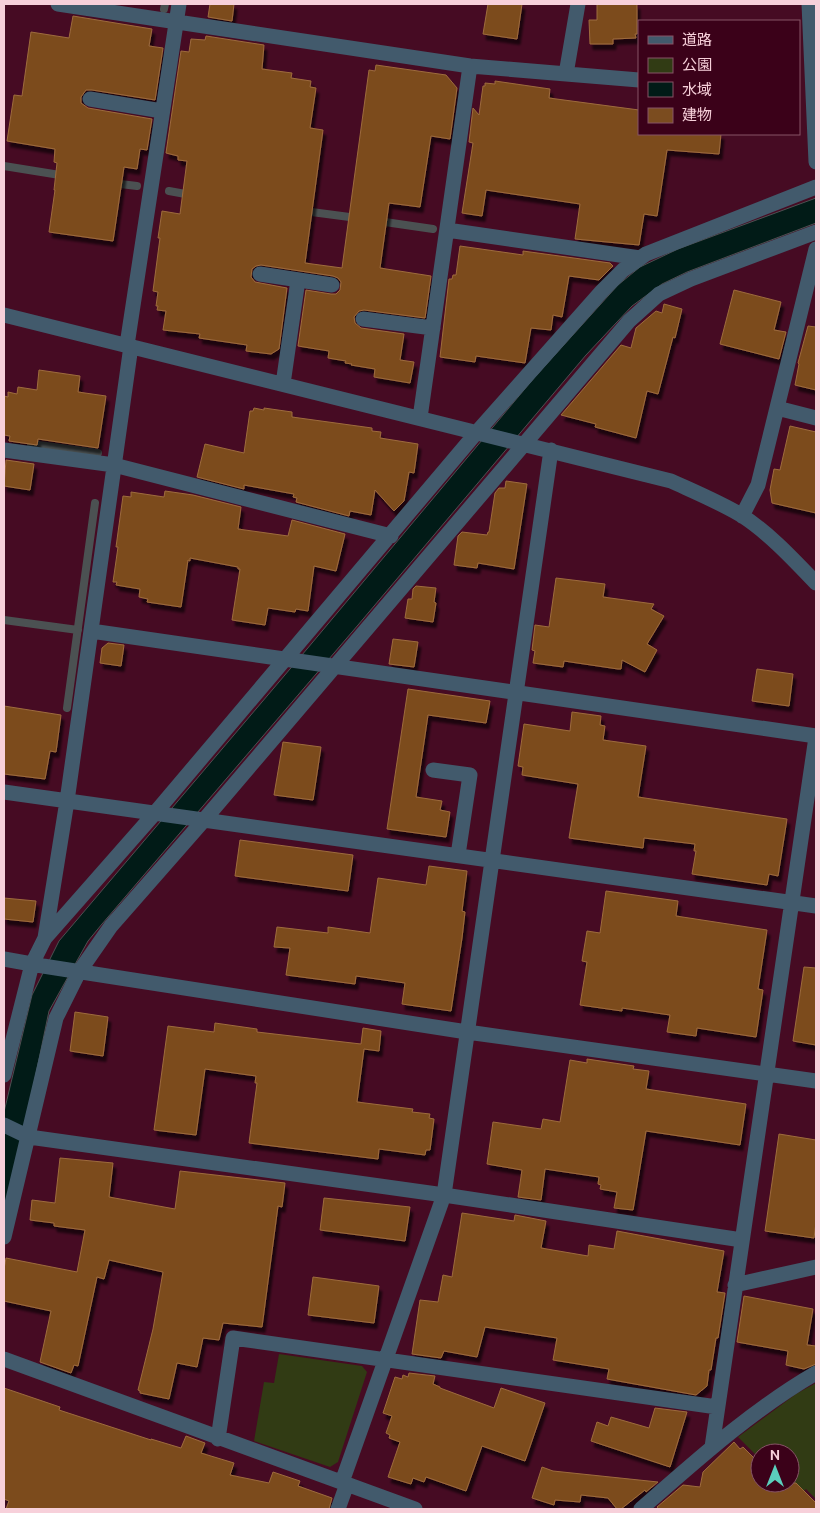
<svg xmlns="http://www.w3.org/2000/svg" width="820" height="1513" font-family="Ubuntu,'Noto Sans JP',sans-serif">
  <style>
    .green { fill: #313b14 }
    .water { fill: #011b17; stroke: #4b5152 }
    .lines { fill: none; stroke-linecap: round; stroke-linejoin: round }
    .stream { stroke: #4b5152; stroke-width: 8 }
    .building { fill: #7b4c1f; stroke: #9e6b3c; filter: url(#shadow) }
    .minor { stroke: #425a6c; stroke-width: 15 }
  </style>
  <defs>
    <filter id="shadow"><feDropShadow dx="3" dy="5.5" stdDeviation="1" flood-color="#0009"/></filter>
  </defs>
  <rect width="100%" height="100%" fill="#460b23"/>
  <path class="green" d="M279,1354L362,1366L367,1372L338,1462L330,1467L254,1441L264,1382L274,1383Z
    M816,1383V1499L806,1489L798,1497L790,1483V1453H760V1459L738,1437L796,1394Z"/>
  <path class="water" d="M816,198V223L687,272L662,284L632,306L586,355L358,625L102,924L88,941L49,1011L26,1122L4,1211V1112L32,995L59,941L307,649L534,378L618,285L640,267L678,249Z"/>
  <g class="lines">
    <path class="stream" d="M164,9L165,4
      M4,166L66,176
      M112,183L137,186
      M169,191L191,195
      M304,211L357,218
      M378,221L433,229
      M31,444L98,453
      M4,620L78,630
      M67,708L95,503"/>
  </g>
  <path class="building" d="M210,4H234L232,21L208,17Z
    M488,4H522L517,39L483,34Z
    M597,4H637V34H635L636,38L613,39V44H590L589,20H597Z
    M73,16L152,29L149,46L163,48L155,100L92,90H86L81,97V103L88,108L152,119L147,150L140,149L137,169L124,167L113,241L49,232L55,190H54L57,163L54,162L55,149L7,141L14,95L22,96L31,32L69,38Z
    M206,36L264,45L262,69L292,73L291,78L311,81L310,87L316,88L310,128L323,130L305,263L342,268L369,70L375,71L376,65L446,75L457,88L450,139L431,136L420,207L389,203L380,268L431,276L425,318L364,310L359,311L354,317L355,323L361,328L404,334L400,360L414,362L410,383L374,377L375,369L351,365L352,364L345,363L346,361L328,358L329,351L298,346L306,290L331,294H336L340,290L341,282L338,278L333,276L261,265L256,266L252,269L251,277L255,282L287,288L279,349L271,354L246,351L247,345L199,338L200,334L163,330L166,311L157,310L158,306H156L158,292L153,291L160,238H158L162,211L180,214L187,161L178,160V156L166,153L181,51L189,52L191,39L205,40Z
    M495,81L550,89L549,98L639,110V134H721L719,154L667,150L657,216L644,214L639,245L575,239L580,204L486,190L482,216L462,213L473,143L469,142L473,108L479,115L483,86H485V83L495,84Z
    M460,246L523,255V251L610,263L613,266L599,280L569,276L562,317L553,315L551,330L531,328L525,363L476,356L475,362L440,357L449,279H452L453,275H456Z
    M734,290L781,302L774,330L786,332L779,359L720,344Z
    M664,304L682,309L675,338L673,337L658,394L647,391L636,438L595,427L596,424L561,415L621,345L631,348L636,328L656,311L662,313Z
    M808,326L816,327V390L795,385L799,364L798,363Z
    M39,370L80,376L78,392L106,396L98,448L38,439L37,445L9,441L10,436L4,435V396L8,397V392L17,394L18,387L37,390Z
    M254,408L264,410V408L292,412V417L372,428V431L381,432L380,438L418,444L414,473L409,472L404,501L394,511L375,490L371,515L350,511L349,516L296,502L297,498L293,497L294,494L244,485V489L197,477L205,444L244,453L250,411H253Z
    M790,426L816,432V513L772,503L770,490L774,469L780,470Z
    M6,460L34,464L30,490L4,486Z
    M506,481L527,484L514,569L478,563L477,568L454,565L458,536L462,532L487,535L488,532H489L495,493L499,488H505Z
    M165,491L193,495L241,507L238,529L288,536L292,520L345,534L336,571L314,566L308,611L296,609L295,612L268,608L265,625L232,620L240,569H238V567L190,558V561L188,560L181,607L147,602L148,599L139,597L140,589L116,585L117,582H113L118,547H116L123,496L131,497V492L164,497Z
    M556,578L605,584L603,597L654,604L651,609L664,616L647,644L657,650L645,672L622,660L621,669H618L564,661L563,667L533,663L535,651L532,650L535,625L549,627Z
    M416,586L436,588L434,602L436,603L433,622L405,618L408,599H412L413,589Z
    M393,639L418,642L414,667L389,664Z
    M108,643L124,645L121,666L100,663L102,648Z
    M757,669L793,674L789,706L752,701Z
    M408,689L490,701L486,723L428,715L416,797L442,801L440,810L450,812L446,837L387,829Z
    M4,706L61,715L56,752L50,751L45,779L4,774Z
    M572,712L601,716L600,725L605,726L603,740L646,746L638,797L787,819L778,876L769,874L767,885L692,874L696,851H694L695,844L644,838L643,848L569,838L578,784L522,775L523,767L518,766L524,724L570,731Z
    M283,742L321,747L313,800L274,795Z
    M240,840L353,855L348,891L235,876Z
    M429,866L467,871L462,911L465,912L462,938L451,1011L402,1004L405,983L356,976L355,984L286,975L290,948L274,947L277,927L328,933V927L370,933L378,878L426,885Z
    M606,891L678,901L676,916L767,930L758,989L763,990L756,1037L697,1028L696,1036L667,1032L670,1015L622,1008V1011L580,1005L587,962L582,961L587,931L600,933Z
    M4,898L36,901L33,922L4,919Z
    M804,967L816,968V1045L793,1041Z
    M75,1012L108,1017L103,1056L70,1051Z
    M215,1023L257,1029V1032L361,1044L363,1028L381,1031L379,1051L364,1049L357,1102L413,1109L412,1112L430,1114L429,1118L434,1119L430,1150H426L425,1155L379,1149L378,1159L249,1143L257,1083H255L256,1076L205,1069L196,1135L154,1130L168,1026L214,1032Z
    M587,1059L634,1066L633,1069L649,1071L646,1089L746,1104L740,1145L646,1131L633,1210L614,1208L617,1192L600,1189L601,1185L598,1184L599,1177L545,1169L541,1200L518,1197L522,1170L487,1164L493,1122L541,1129L543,1119L560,1122L570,1060L587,1063Z
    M779,1134L816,1140V1223L814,1238L765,1231Z
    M60,1158L113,1163L109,1197L175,1209L180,1171L285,1183L282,1207L278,1206L262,1327L223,1323L219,1340L203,1338L197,1367L177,1363L169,1399L140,1393V1391L138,1390L153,1329L163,1272L109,1260L104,1279L97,1277L78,1366L74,1365L71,1373L40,1362L51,1311L4,1301V1269L6,1258L77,1272L85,1230L54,1226V1223L30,1220L32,1200L55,1203Z
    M324,1198L410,1207L405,1241L320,1230Z
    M462,1213L514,1221L515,1215L546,1221L541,1248L588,1256L589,1245L614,1249L617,1231L724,1251L717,1292L725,1293L718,1338H716L711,1370H709L707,1386L696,1395L607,1379L609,1369L553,1360L557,1338L485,1327L477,1357L444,1351L441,1358L412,1354L420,1300L438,1302L443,1275L452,1277Z
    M313,1277L379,1286L374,1323L308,1315Z
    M744,1296L813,1309L807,1345L816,1346V1364L804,1369L786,1365L788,1351L737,1342Z
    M409,1373L435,1376L433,1384L440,1387V1388L494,1408L501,1388L545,1403L525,1461L482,1446L466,1491L426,1477L424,1482L413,1478L411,1484L388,1477L400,1442L389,1438L390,1435L386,1433L392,1416L383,1413L395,1377L402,1379L403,1375L408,1377Z
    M4,1388L60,1407L59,1410L151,1440V1439L181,1448L186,1436L205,1443L201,1453L234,1463L230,1475L269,1483L273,1472L300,1481L298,1486L332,1498L329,1509H6L9,1501L4,1499Z
    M655,1408L687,1412L670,1467L591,1441L597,1422L608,1426L611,1417L649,1428Z
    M734,1442L740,1449L743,1447L760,1464V1483H796L816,1503V1509H659L657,1507L683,1485L700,1487L703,1472Z
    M542,1467L553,1471L658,1482L646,1492L645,1490L621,1509H617L608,1498L581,1495L580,1502L555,1500L554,1505L532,1498Z"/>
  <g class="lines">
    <path class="minor" d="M58,4L470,66L639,80
      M809,4L816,162
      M566,74L578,4
      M90,99L162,111
      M447,230L640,258
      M260,274L332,285
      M4,315L671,481C695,492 719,502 741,515C769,533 793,559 816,583
      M363,319L433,328
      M127,345L179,4
      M283,384L298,280
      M777,408L816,418
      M420,418L470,66
      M4,450L114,465L391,536
      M742,516L758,485L816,249
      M91,631L816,736
      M433,770L470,775L458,855
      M4,792L816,906
      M45,938L155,813L477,432L602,291L623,270L646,254L816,187
      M4,959L43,966L467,1032L816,1081
      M4,1075L32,964L45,938L67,801L131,346
      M4,1125L29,1137L444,1195L742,1240
      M4,1237L56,1018L79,972L111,926L204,820L629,321L659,294L691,279L816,232
      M735,1285L816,1267
      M4,1359L415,1509
      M218,1439L233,1338L717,1407
      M712,1447L816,737
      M342,1482L444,1195L551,450
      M338,1509L347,1484
      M641,1509C696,1461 752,1410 816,1373"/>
  </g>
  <rect width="820" height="1513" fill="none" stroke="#f7d0da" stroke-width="10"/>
  <rect x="638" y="20" width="162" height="115" fill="#3b0119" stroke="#865466"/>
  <rect x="648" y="36" width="25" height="8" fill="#425a6c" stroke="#865466"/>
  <text x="682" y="45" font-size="15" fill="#f7d0da">道路</text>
  <rect x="648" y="58" width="25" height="15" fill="#313b14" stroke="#865466"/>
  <text x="682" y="70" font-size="15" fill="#f7d0da">公園</text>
  <rect x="648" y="82" width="25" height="15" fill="#011b17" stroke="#865466"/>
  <text x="682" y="95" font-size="15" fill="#f7d0da">水域</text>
  <rect x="648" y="108" width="25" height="15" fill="#7b4c1f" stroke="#865466"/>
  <text x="682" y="120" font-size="15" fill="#f7d0da">建物</text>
  <g transform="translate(775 1468)"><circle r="24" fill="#3b0119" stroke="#865466"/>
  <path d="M0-4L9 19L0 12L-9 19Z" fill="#5bcebc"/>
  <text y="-8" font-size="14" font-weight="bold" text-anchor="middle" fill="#f7d0da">N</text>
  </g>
</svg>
